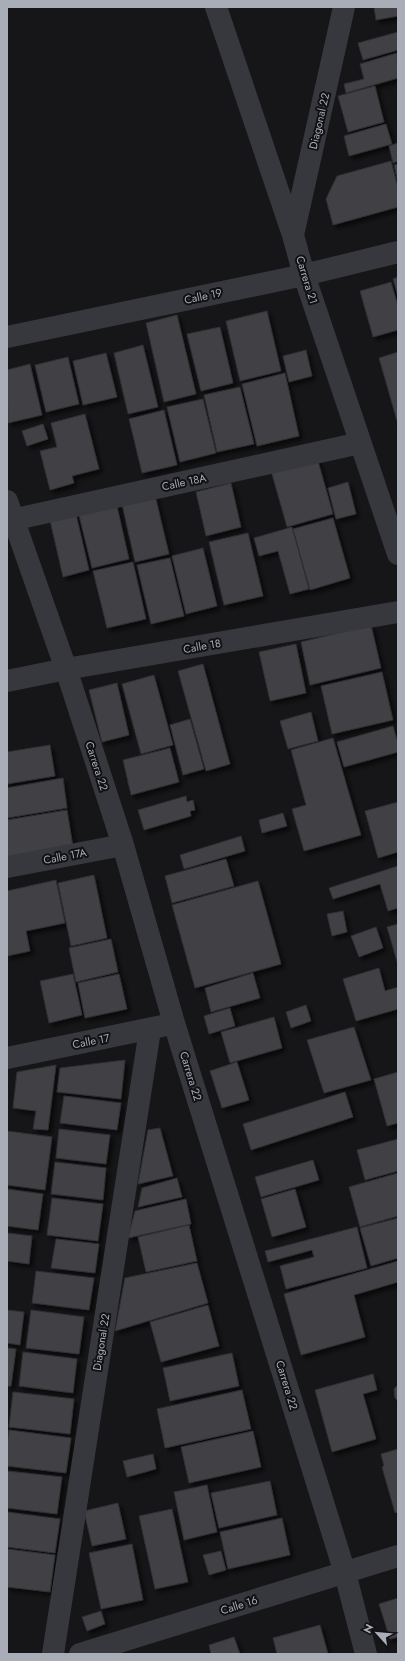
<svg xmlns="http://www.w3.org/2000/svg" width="405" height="1661" font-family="Jost,sans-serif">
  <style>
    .building { fill: #404145; stroke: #303034; filter: url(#shadow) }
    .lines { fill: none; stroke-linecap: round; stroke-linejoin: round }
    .minor { stroke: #37383d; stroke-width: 22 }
    .labels { text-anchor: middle; stroke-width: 4; stroke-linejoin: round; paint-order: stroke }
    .street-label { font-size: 11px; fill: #a8adb8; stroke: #111113 }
  </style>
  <defs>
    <filter id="shadow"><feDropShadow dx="3.5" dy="3.5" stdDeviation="2" flood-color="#0009"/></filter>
  </defs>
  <rect width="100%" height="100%" fill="#161618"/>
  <path class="building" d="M374,7H398V16L376,20Z
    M398,32V50L363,60L358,43Z
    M397,53L398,78L346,93L344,84L364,79L360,64Z
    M375,86L384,122L348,132L338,96Z
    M386,124L392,144L349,156L344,136Z
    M398,143V161L393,163L389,146Z
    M391,161L398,188V207L333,225L326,199L337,176Z
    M398,164V182L394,165Z
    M398,277V296L393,279Z
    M391,282L398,306V330L373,337L360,291Z
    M267,311L281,371L240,381L226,321Z
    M177,315L196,394L164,402L146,323Z
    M220,327L233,383L201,391L187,334Z
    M143,345L158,407L128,414L114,353Z
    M306,350L312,376L289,382L283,356Z
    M398,352V421H397L379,358Z
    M106,353L117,397L83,405L73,361Z
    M68,357L79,404L46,412L35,365Z
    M30,364L42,415L8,423L7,370Z
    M285,373L299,436L257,446L242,384Z
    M240,387L254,444L217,452L204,395Z
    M203,399L216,453L180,462L167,407Z
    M164,410L177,465L142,473L129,419Z
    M85,414L99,469L72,476L74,483L50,490L40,451L57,447L51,423Z
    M43,424L48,439L27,446L22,431Z
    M316,454L333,514L287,527L270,467Z
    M348,482L356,514L336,519L328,488Z
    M231,483L241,527L206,536L196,492Z
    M155,495L169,554L135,562L122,504Z
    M116,502L129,559L92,568L78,511Z
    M75,510L89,570L63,577L49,516Z
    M333,518L350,578L310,590L293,529Z
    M292,527L309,589L290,594L278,551L259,556L254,538Z
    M248,533L263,596L224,605L209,542Z
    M203,548L217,606L186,614L172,556Z
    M170,558L184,616L151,624L137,565Z
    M133,562L146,619L107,628L93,571Z
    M371,625L381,668L310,685L301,642Z
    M296,644L306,693L270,701L259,652Z
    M203,664L230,764L206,771L178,671Z
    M382,672L393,720L332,734L321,686Z
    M154,675L173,745L141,754L122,684Z
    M117,683L129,735L102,742L89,690Z
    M311,712L318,741L288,749L280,721Z
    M190,719L204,769L183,775L170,725Z
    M393,726L398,744V752L344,767L337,742Z
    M333,738L361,835L304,851L292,809L306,805L291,750Z
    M50,745L55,776L7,784V752Z
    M170,748L179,782L131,795L123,760Z
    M63,778L67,808L7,818V788Z
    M186,796L187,802L193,800L195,810L190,811L191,816L144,830L138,810Z
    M398,802V852L378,858L365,811Z
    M67,810L73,847L7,858V820Z
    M283,813L287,826L262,833L259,820Z
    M241,836L245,851L184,869L180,855Z
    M226,859L234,886L172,903L165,876Z
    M398,866V908L388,911L380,884L333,899L329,888Z
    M94,875L107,938L71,946L58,883Z
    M56,880L65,923L26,931L30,951L7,956V891Z
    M258,881L281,964L195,988L172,905Z
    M343,911L347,932L332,936L327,914Z
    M398,924V965L387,927Z
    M376,927L383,948L359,957L351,936Z
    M111,939L118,972L76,982L69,948Z
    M379,968L385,991L398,987V1009L356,1021L343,979Z
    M253,973L260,998L211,1012L205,988Z
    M73,974L82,1015L49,1023L40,981Z
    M119,974L127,1009L85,1018L78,983Z
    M306,1005L311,1021L291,1028L286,1012Z
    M230,1008L235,1026L209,1034L204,1016Z
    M274,1017L282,1048L230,1063L221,1032Z
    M354,1027L371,1080L324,1093L307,1040Z
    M125,1060L121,1099L57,1092L60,1068Z
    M237,1062L249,1100L222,1108L210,1071Z
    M56,1065L48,1130L33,1129L36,1111L13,1108L17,1072Z
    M398,1072V1123L387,1126L374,1079Z
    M345,1092L353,1117L251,1150L243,1124Z
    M64,1096L121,1103L117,1130L60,1123Z
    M160,1128L173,1176L138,1184L148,1130Z
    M59,1129L110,1135L106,1164L56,1158Z
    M7,1131L52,1137L45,1190L7,1185Z
    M398,1139V1171L365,1180L357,1150Z
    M313,1160L319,1180L261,1197L255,1177Z
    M55,1162L106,1168L103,1200L51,1194Z
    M398,1173V1216L360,1227L349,1187Z
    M177,1178L182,1197L138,1207L142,1188Z
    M7,1189L43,1194L38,1230L7,1226Z
    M295,1189L306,1227L272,1237L261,1199Z
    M52,1198L103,1204L98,1241L47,1235Z
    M186,1199L191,1224L128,1238L135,1211Z
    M398,1218V1258L371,1266L360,1228Z
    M189,1225L197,1261L146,1272L138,1237Z
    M357,1227L367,1268L286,1289L280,1266L314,1257L312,1250L268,1262L265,1251Z
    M7,1233L32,1236L29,1264L7,1261Z
    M56,1239L99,1244L95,1273L51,1268Z
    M398,1261V1282L354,1295L365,1337L301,1355L284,1294Z
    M197,1263L208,1303L115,1331L125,1278Z
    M36,1271L94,1278L89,1310L32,1303Z
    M208,1305L219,1346L161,1362L150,1322Z
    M7,1310L24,1312L20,1345L7,1343Z
    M31,1310L84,1317L79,1354L26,1348Z
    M7,1348L16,1349L11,1386H7Z
    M23,1352L77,1359L73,1393L19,1386Z
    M232,1353L239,1386L170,1401L163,1368Z
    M373,1374L377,1390L363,1394L376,1439L332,1452L315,1390Z
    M398,1385V1401L395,1398L394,1389Z
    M242,1390L251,1429L165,1448L157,1409Z
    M13,1392L74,1399L70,1434L9,1427Z
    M9,1430L71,1438L66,1473L7,1466V1446Z
    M253,1431L261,1467L189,1483L181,1447Z
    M398,1449V1512L395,1513L382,1467L384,1466L381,1454Z
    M153,1454L156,1469L127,1477L123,1461Z
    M7,1471L62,1477L57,1514L7,1508Z
    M270,1481L277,1515L219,1528L211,1493Z
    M207,1485L217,1532L184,1540L174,1492Z
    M118,1503L126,1539L92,1546L84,1511Z
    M172,1509L188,1582L155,1589L139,1516Z
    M7,1512L60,1519L55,1553L7,1547Z
    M282,1518L290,1555L228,1569L220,1532Z
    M132,1544L143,1600L101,1609L89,1553Z
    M7,1549L55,1555L50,1592L7,1587Z
    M221,1551L226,1570L209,1575L203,1555Z
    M398,1598V1637L390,1639L379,1604Z
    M101,1611L105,1624L87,1631L82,1617Z
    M320,1625L328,1654H277L273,1638Z
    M234,1637L240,1654H211L209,1645Z"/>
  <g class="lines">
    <path class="minor" d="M216,7L293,235L304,275L398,554
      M293,235L344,7
      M7,337L304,275L398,252
      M7,501L66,669L123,845L174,1023L345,1573L366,1654
      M7,521L360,443
      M7,681L66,669L398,612
      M7,867L123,845
      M7,1058L162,1026
      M53,1654L150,1030
      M80,1654L398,1556"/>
  </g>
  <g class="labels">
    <g class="street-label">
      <text transform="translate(319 121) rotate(-77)" y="4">Diagonal 22</text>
      <text transform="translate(307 280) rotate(73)" y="4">Carrera 21</text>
      <text transform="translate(203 296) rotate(-12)" y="4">Calle 19</text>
      <text transform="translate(184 482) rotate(-12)" y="4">Calle 18A</text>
      <text transform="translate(202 646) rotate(-10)" y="4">Calle 18</text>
      <text transform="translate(97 766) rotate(72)" y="4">Carrera 22</text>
      <text transform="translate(65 856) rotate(-11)" y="4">Calle 17A</text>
      <text transform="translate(91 1041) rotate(-11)" y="4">Calle 17</text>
      <text transform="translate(191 1076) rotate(73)" y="4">Carrera 22</text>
      <text transform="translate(101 1342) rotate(-81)" y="4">Diagonal 22</text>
      <text transform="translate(287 1385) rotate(73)" y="4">Carrera 22</text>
      <text transform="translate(239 1605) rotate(-17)" y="4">Calle 16</text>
    </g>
  </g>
  <rect width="405" height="1661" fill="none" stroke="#a8adb8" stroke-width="16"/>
  <g transform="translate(377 1633) rotate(297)" stroke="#111113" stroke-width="3" paint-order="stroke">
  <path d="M0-3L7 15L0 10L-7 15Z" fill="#a8adb8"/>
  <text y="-6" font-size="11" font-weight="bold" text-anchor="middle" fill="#a8adb8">N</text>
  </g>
</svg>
